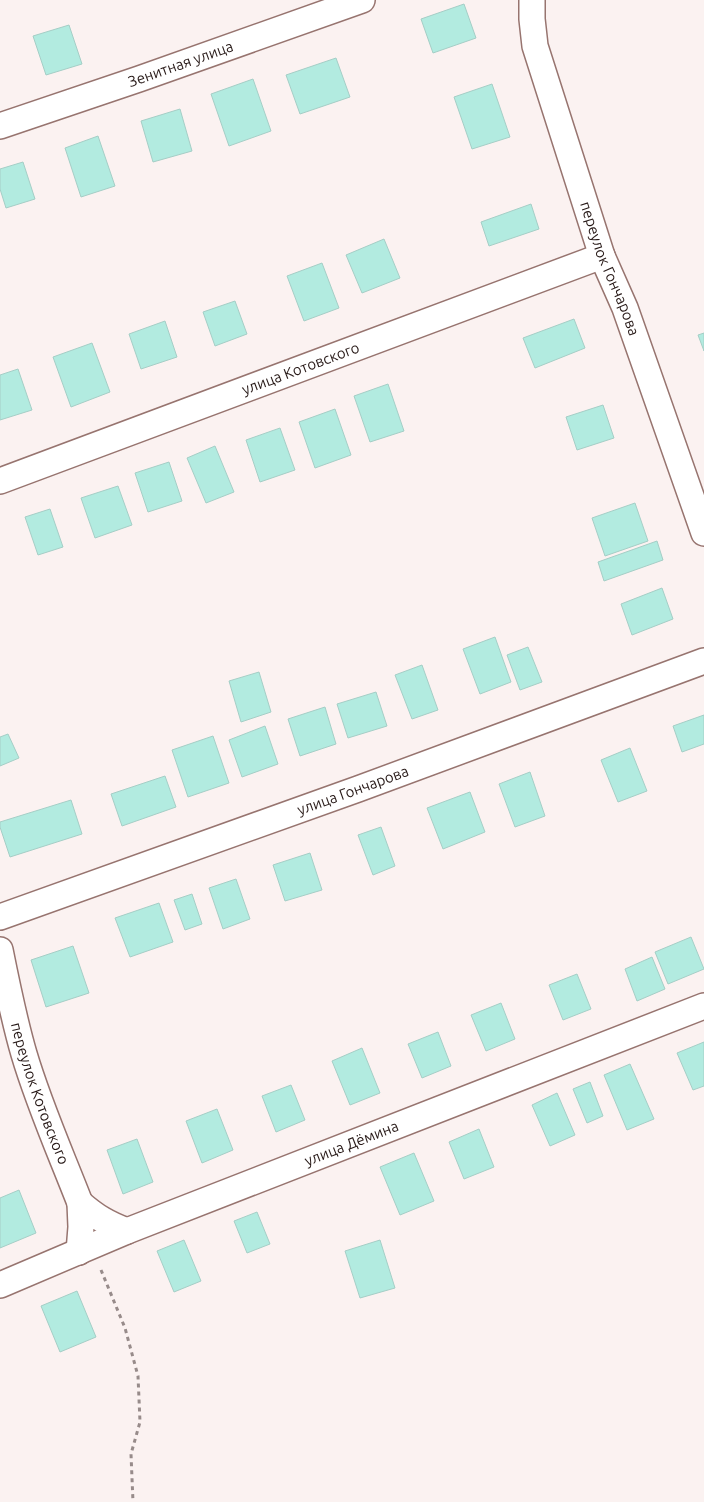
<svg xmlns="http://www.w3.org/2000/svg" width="704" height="1502" font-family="Ubuntu,sans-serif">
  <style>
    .building { fill: #b2ebe0; stroke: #a5cec6 }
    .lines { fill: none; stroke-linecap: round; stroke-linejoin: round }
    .street-casing { stroke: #97746f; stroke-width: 28 }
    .path { stroke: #978b8a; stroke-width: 3; stroke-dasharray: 4 4; stroke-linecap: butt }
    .street { stroke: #fff; stroke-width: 25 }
    .labels { text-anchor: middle; stroke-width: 4.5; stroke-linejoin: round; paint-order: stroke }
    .street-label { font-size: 15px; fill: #261816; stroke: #fff }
  </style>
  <rect width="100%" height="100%" fill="#fbf2f1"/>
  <path class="building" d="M464,4L476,38L433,53L421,19Z
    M69,25L82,64L46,75L33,36Z
    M336,58L350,97L300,114L286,75Z
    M253,79L271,131L229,146L211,94Z
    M492,84L510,137L472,149L454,97Z
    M180,109L192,151L153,162L141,121Z
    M98,136L115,186L81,197L65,148Z
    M23,162L35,199L6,208L0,189V169Z
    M531,204L539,229L489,246L481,222Z
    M384,239L400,278L362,293L346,255Z
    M322,263L339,308L304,321L287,276Z
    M235,301L247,334L215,346L203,312Z
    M574,319L585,348L535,368L523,338Z
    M165,321L177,357L141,369L129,334Z
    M704,333V351L698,335Z
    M92,343L110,392L71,407L53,357Z
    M18,369L32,410L0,420V375Z
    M388,384L404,431L370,442L354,396Z
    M603,405L614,438L577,450L566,417Z
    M335,409L351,455L315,468L299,422Z
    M280,428L295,470L260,482L246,440Z
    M215,446L234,492L206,503L187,458Z
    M169,462L182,501L148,512L135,473Z
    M118,486L132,525L95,538L81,498Z
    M635,503L648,541L605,556L592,518Z
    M50,509L63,547L38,555L25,517Z
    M657,541L663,560L604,581L598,562Z
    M662,588L673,619L632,635L621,604Z
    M495,637L511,682L480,694L463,649Z
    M528,647L542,682L520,690L507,655Z
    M422,665L438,710L412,719L395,675Z
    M259,672L271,712L241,722L229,681Z
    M376,692L387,726L348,738L337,704Z
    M325,707L336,744L300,756L288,719Z
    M704,715V744L682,752L673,726Z
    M265,726L278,764L242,777L229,740Z
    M8,734L19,758L0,766V737Z
    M213,736L229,783L188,797L172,750Z
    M630,748L647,791L618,802L601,760Z
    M530,772L545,816L515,827L499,784Z
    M165,776L176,807L122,826L111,794Z
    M470,792L485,832L443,849L427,808Z
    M71,800L82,834L10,857L0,827V822Z
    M381,827L395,866L373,875L358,835Z
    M310,853L322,890L285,901L273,865Z
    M236,879L250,919L223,929L209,888Z
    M192,894L202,924L185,930L174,900Z
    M159,903L173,942L130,957L115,918Z
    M691,937L704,969L668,984L655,952Z
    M73,946L89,993L46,1007L31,960Z
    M652,957L665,989L637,1001L625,969Z
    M577,974L591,1009L563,1020L549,985Z
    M501,1003L515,1039L486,1051L471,1015Z
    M438,1032L451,1066L422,1078L408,1044Z
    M704,1042V1086L693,1090L677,1053Z
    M362,1048L380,1093L350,1105L332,1061Z
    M630,1064L654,1119L627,1130L604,1075Z
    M590,1082L603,1116L587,1123L573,1089Z
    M291,1085L305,1120L276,1132L262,1096Z
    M557,1093L575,1135L550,1146L532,1105Z
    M217,1109L233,1150L202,1163L186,1121Z
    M479,1129L494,1167L464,1179L449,1142Z
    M137,1139L153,1182L123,1194L107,1150Z
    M414,1153L434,1201L400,1215L380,1167Z
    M19,1190L36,1233L0,1248V1198Z
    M257,1212L270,1244L247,1253L234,1221Z
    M184,1240L201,1281L174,1292L157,1251Z
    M380,1240L395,1288L360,1298L345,1251Z
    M77,1291L96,1337L60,1352L41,1306Z"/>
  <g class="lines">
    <g class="street-casing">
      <g id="street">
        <path id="s1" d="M532,0V19L535,46L602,256L625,308L704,533"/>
        <path id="s2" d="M0,126L139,79L362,0"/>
        <path id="s3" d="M0,481L602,256"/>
        <path id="s4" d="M0,917L358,789L704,661"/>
        <path id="s5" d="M0,950C7,985 14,1020 24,1054C39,1105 61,1154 80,1203"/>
        <path d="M79,1252L81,1227L80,1203C96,1217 108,1224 127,1231"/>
        <path id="s6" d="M0,1285L127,1231L704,1006"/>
      </g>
    </g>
    <path class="path" d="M101,1270L125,1328L138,1376L140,1422L131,1454L133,1502"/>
    <use href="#street" class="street"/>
  </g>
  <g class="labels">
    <g class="street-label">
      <text dy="5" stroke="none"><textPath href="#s2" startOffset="191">Зенитная улица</textPath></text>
      <text dy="5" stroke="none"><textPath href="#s1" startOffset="281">переулок Гончарова</textPath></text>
      <text dy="5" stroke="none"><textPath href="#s3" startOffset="321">улица Котовского</textPath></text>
      <text dy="5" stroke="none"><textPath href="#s4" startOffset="375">улица Гончарова</textPath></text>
      <text dy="5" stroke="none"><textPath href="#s5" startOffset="149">переулок Котовского</textPath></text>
      <text dy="5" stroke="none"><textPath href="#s6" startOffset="379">улица Дёмина</textPath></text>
    </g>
  </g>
</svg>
